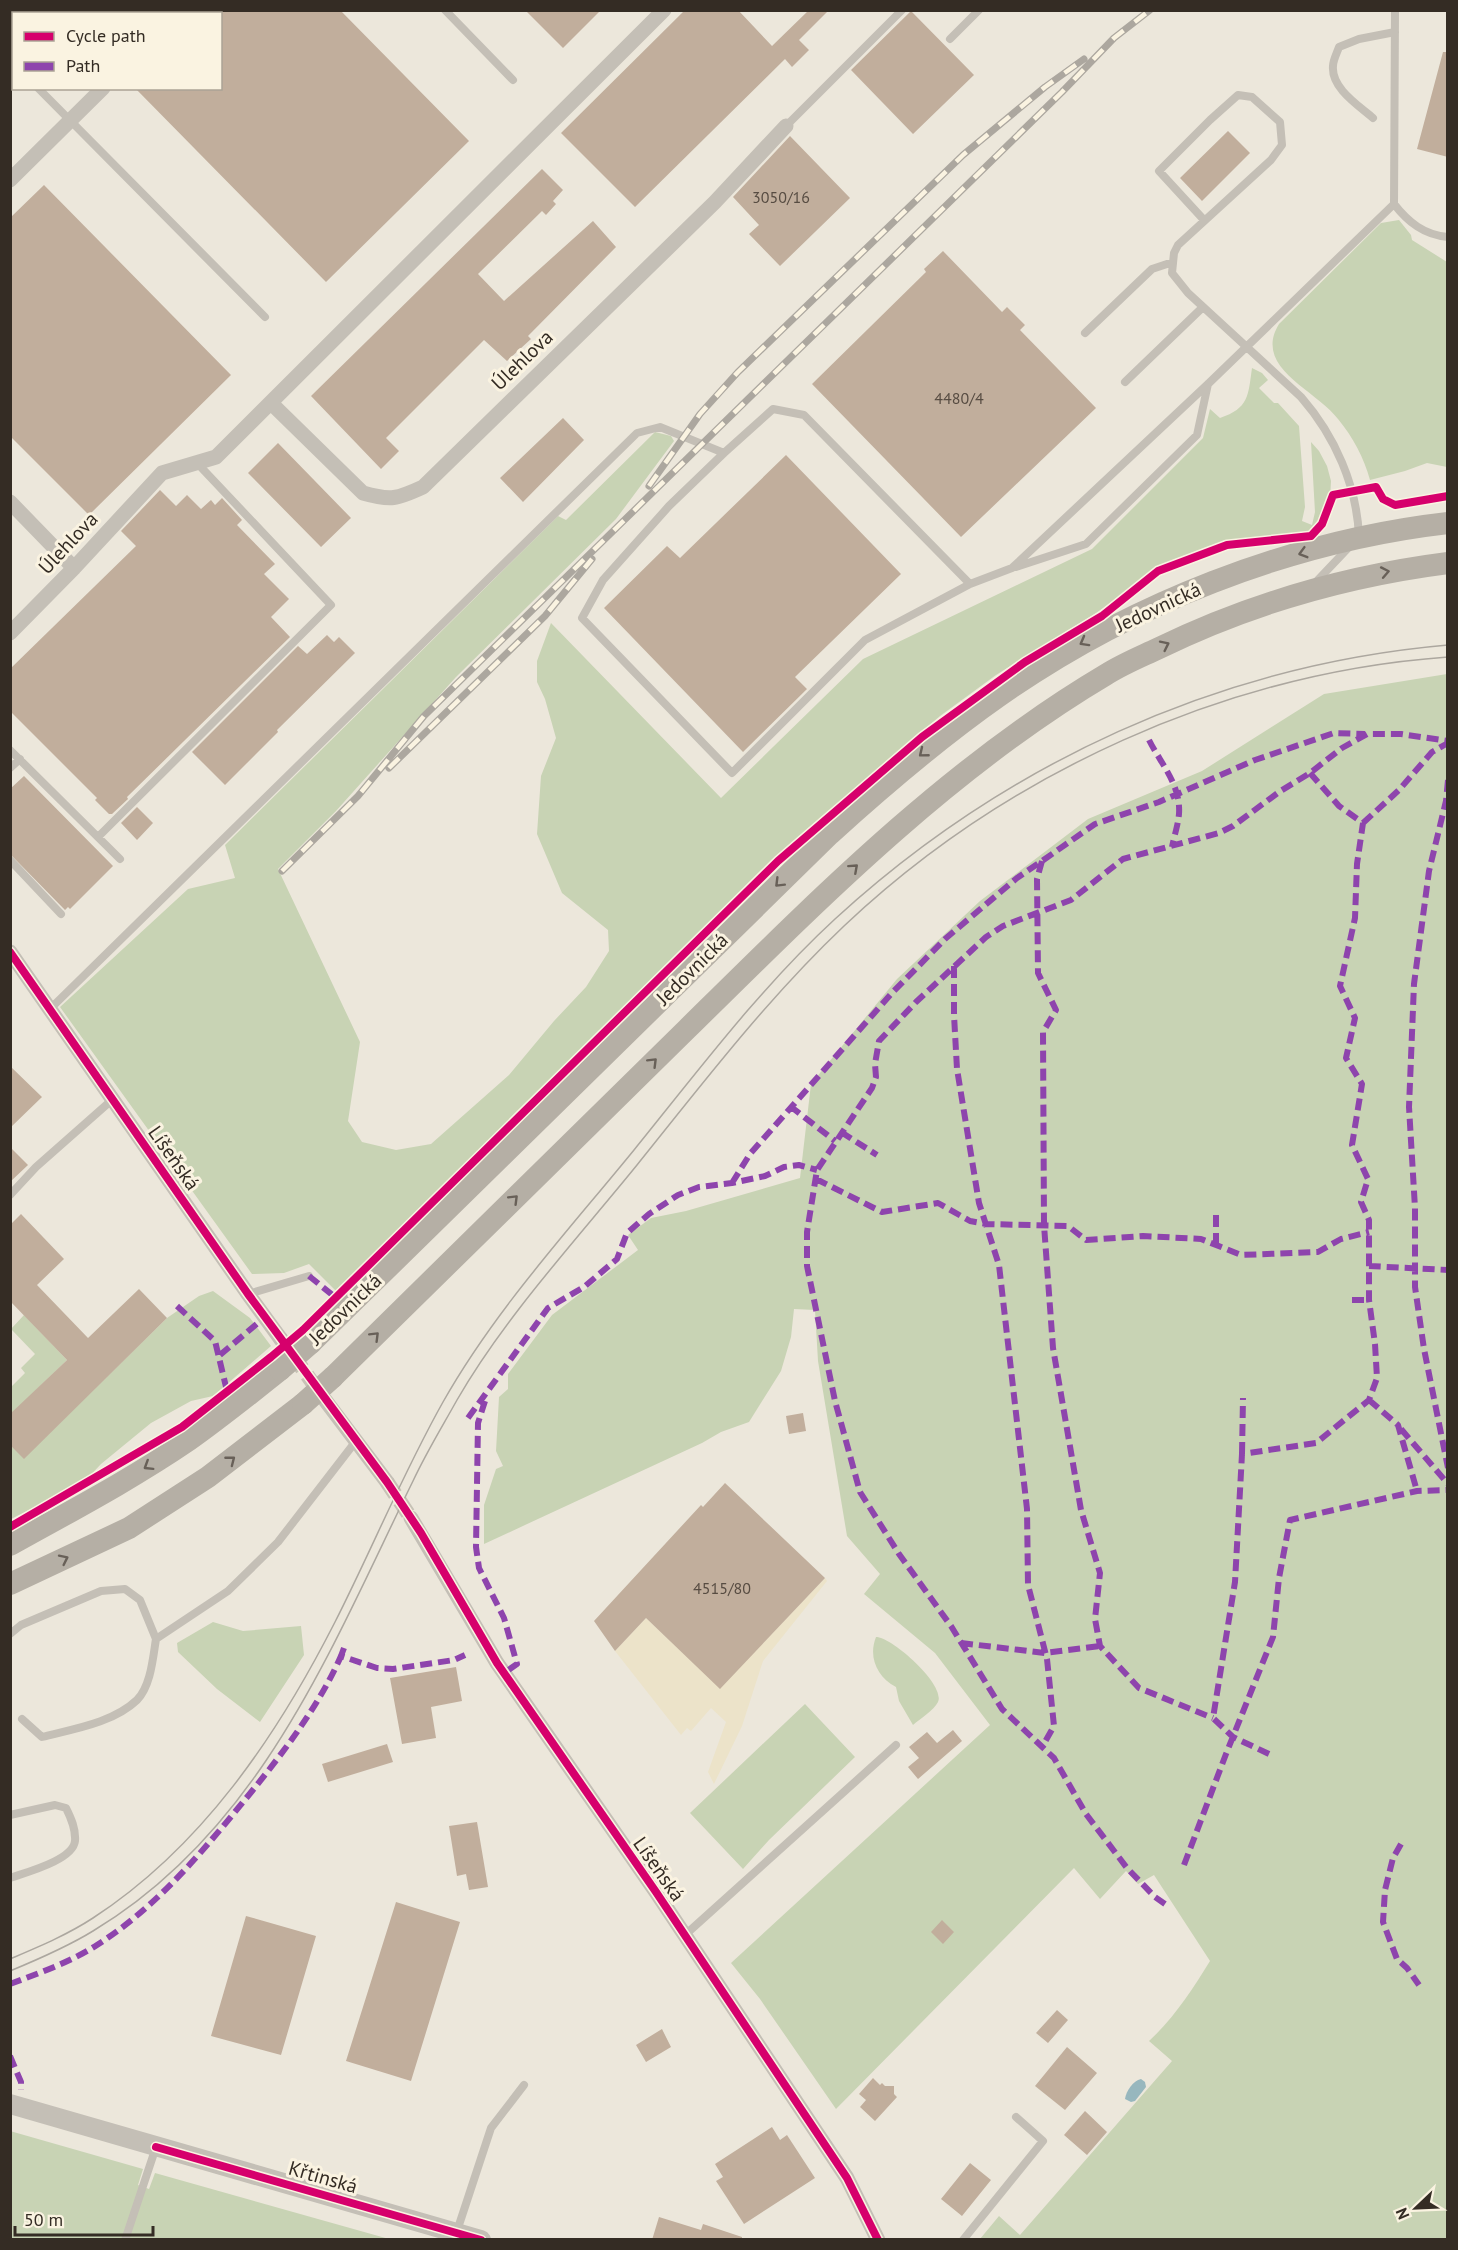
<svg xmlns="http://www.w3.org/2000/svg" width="1458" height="2250" font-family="'PT Sans',sans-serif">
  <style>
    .green { fill: #c8d3b4 }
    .plaza { fill: #ece3c9 }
    .water { fill: #97b7be }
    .building { fill: #c1ae9c }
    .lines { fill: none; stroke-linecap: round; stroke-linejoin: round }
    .minor-tunnel { stroke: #c7c2b6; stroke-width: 15; stroke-dasharray: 15 8; stroke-linecap: butt }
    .service { stroke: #c4bfb6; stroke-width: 8 }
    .minor { stroke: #c4bfb6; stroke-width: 15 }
    .tertiary { stroke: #c4bfb6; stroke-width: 20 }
    .secondary { stroke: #b5afa5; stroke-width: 22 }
    .tram { stroke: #aca79f; stroke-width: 1.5 }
    .rail-casing { stroke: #aca79f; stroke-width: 7 }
    .rail { stroke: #faf3e1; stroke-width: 4.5; stroke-dasharray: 14; stroke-linecap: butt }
    .secondary-bridge { stroke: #b5afa5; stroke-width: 22 }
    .quiet { stroke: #8e44ad; stroke-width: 6; stroke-dasharray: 12 6; stroke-linecap: butt }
    .cycleway-casing { stroke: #faf3e1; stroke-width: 11 }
    .cycleway { stroke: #d6006c; stroke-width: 8 }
    .oneway { stroke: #686058 }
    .labels { text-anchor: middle; stroke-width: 6; stroke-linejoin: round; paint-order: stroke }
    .number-label { font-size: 16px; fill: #574c42 }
    .street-label { font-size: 20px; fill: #342c24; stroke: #faf3e1 }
  </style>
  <rect width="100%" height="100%" fill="#ece7db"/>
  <path class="green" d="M1399,220L1411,235L1412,240L1447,262V467L1427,463L1405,471L1370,480C1364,458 1353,437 1338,419C1317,390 1252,368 1279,324L1381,223Z
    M1252,368L1262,373L1268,380L1259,388L1274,403H1278L1299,426L1305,507L1302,521L1312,525L1315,512L1311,442L1319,451L1327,466L1331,481L1330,499L1319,525L1308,532L1227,543L1157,570L1096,613L996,675L940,716L804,832L336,1291L309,1264L284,1273L252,1274L60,1007L188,889L235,878L225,845L558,516L566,520L655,432L671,436L674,441L616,519L456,677L336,811L278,869L360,1042L348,1121L362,1142L396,1150L431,1144L509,1075L554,1021L586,987L609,951L608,930L562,893L537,834L541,776L556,738L545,699L537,682V661L551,623L721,798L863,659L1092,549L1203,438L1210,409L1220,418C1249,408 1248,396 1252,368Z
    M1447,674V2239H980L999,2216L1020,2235L1172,2061L1149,2041C1174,2018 1192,1990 1210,1961L1154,1875L1138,1884L1126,1871L1100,1899L1074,1868L836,2109L760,1999L731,1963L990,1725L935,1653L864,1594L880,1574L847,1536L818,1361L815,1310L794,1309L791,1337L781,1371L749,1422L721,1432L702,1443L484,1544V1505L496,1469L503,1466L496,1451L499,1397L508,1389V1374L552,1315L638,1250L628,1235L651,1218L686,1211L800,1178L811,1084L897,979L980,901L1088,819L1202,771L1324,694Z
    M213,1291L250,1318L271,1346L213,1396L191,1401L151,1423L101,1464L84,1482L11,1519L10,1445L24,1458L167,1318L199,1296Z
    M24,1315L67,1360L11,1414V1387L25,1373L21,1368L35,1354L11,1329Z
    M213,1622L243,1631L301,1626L304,1655L260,1722L217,1689L178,1652L177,1643Z
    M876,1637C892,1637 946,1685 938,1702C934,1710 920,1719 913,1725L899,1701L896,1687C877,1677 868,1657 876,1637Z
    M805,1704L855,1757L769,1840L743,1869L690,1813Z
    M10,2131L143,2169L138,2185L149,2189L155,2173L389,2239H11Z"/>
  <path class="plaza" d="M825,1578L827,1581L763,1661L742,1726L714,1784L708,1772L726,1722L711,1708L691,1731L687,1728L681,1735L615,1651L646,1618L720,1688Z"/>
  <path class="water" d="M1141,2079L1145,2082L1146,2087L1135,2101L1131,2102L1125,2099C1126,2091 1133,2081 1141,2079Z"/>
  <path class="building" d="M220,10H340L469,141L326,282L135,88H220Z
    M525,10H601L563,48Z
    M685,10H738L772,46L809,10H829L799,40L809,50L792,67L785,59L635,207L561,133Z
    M911,11L974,75L913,134L851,70Z
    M1443,52H1448V157L1417,149Z
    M1228,131L1250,153L1202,201L1180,178Z
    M790,136L850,198L780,266L749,234L759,225L733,197Z
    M542,169L563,190L553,201L556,204L546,215L542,211L478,274L504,301L593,221L616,247L528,336L531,339L507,361L484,340L386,438L399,451L381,469L311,396Z
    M44,185L231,375L89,515L10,436V218Z
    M943,251L1002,312L1007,307L1025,325L1020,330L1096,408L961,537L812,384L926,272L924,269Z
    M563,418L584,440L523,502L500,478Z
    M278,443L351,518L321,547L248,473Z
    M786,455L901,574L795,677L807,689L743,752L604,608L667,546L680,558Z
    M160,490L176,506L187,495L201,509L211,500L215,505L222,498L242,520L237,525L275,564L264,574L289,599L271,617L290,637L127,797L128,799L112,814H109L95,800L97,798L10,711V669L136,546L121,531Z
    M327,635L334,642L339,637L355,653L277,730L278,732L225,785L192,752L298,646L307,654Z
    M24,776L113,866L70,909L68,907L65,910L10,854V789Z
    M137,807L153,823L137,840L121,823Z
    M10,1066L42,1097L10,1128Z
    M10,1147L28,1165L10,1182Z
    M21,1214L64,1259L37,1285L88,1338L139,1289L167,1318L24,1459L10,1445V1414L67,1360L10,1301V1225Z
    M803,1413L806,1431L789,1434L786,1416Z
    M725,1483L825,1578L720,1689L646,1618L615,1651L594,1621L701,1505L703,1507Z
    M456,1667L462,1701L431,1707L436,1738L402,1744L390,1678Z
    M953,1730L962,1741L918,1779L908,1767L919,1758L909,1747L927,1732L937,1743Z
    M387,1744L393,1762L328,1782L322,1764Z
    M477,1822L488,1887L469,1890L466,1874L457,1876L449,1826Z
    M396,1902L460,1922L411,2081L346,2061Z
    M246,1916L316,1936L281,2055L211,2036Z
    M942,1920L954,1932L943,1944L931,1932Z
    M1057,2010L1068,2020L1048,2043L1036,2033Z
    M662,2029L671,2047L646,2062L636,2045Z
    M1067,2047L1097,2073L1065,2110L1035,2086Z
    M873,2078L880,2085L882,2083L885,2086H894V2094L897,2097L875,2121L860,2107L866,2100L859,2094Z
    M1085,2111L1107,2132L1087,2155L1064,2135Z
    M772,2127L780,2140L787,2135L815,2178L744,2224L716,2181L723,2177L715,2164Z
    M970,2163L991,2180L962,2216L941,2199Z
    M659,2217L701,2230L703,2224L742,2237V2240H652Z"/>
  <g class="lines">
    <path class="minor-tunnel" d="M280,1338L323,1397
      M387,1482L411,1518"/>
    <path class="service" d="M445,10L513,80
      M950,39L979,10
      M10,61L14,64
      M38,88L265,317
      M1373,118C1358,105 1331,88 1333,66C1333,60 1337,53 1339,47L1359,39L1395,32
      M786,126L902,10
      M1394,204C1408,222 1424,235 1448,237
      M1204,220L1159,171L1210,120L1238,95L1252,97L1280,122L1282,145L1271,160L1178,245L1174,253L1172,273L1188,293L1301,397C1335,436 1357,486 1359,537
      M1085,333L1152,269L1173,262
      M1125,382L1203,307
      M724,453L669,506L603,580L582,618L732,773L865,640L970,584
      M1016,567L1086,544L1197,435L1208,384
      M1315,583L1350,546
      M10,750L120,859
      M10,768L20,759
      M98,837L331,605L197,463
      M10,860L61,914
      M50,1009L637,433L660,427L724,453L773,409L804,415L970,584L1012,568L1208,384L1394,204L1395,10
      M10,1195L36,1167L113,1099
      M248,1294L309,1276
      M10,1634L21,1625L101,1591L125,1589L140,1600L156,1639
      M22,1719L42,1737C73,1729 113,1723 137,1700C151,1686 153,1657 156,1639L228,1591L278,1542L356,1441
      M10,1815L55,1805L66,1808C71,1818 76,1829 75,1841C73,1860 27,1872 10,1878
      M685,1935L896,1745
      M457,2231L491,2128L524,2085
      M125,2240L156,2147
      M963,2240L1043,2141L1016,2117"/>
    <path class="minor" d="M179,14L182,10
      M10,180L103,88
      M271,403L363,493C391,501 397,499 423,487L715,202L786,126
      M10,502L74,568
      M10,633L74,568L162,473L216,457L664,10
      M10,952L248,1294L280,1338
      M325,1400L387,1482
      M411,1518L497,1663L656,1892L847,2178L878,2240"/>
    <path class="tertiary" d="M10,2104L481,2240"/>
    <path class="secondary" d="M311,1343L830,834C884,785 939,738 999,696C1128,605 1290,541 1448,523
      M333,1377C451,1261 569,1145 687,1029C817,901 948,768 1107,674C1123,664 1140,657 1157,649C1249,604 1346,576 1448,563
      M10,1545C71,1511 132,1479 189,1440C220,1418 250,1394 280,1370
      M10,1584L129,1528L208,1477L303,1404"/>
    <path class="tram" d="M10,1959C38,1947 67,1935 93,1918C202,1847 277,1736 335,1622C372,1549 403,1473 443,1402C495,1310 568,1231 634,1150C698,1071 760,988 835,919C1004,764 1218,665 1448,645
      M10,1971C39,1959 67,1947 93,1931C261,1830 331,1648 413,1481C426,1453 442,1427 457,1400C504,1318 577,1239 637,1165C703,1083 767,999 844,926C1006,773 1225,673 1448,657"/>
    <g class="rail-casing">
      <path id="rail" d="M649,486L700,414L738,372L963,155L1045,87L1084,59
        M389,768L545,616L592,559
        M282,871L358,796L424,716L1062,92L1114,38L1150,10"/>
    </g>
    <use href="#rail" class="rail"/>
    <path class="secondary-bridge" d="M280,1370L311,1343
      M303,1404L333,1377"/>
    <path class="quiet" d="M1149,740C1161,764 1181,785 1179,814C1178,825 1174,837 1172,847
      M1310,773L1339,806L1363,823L1357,864L1355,918L1340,986L1355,1018L1346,1058L1362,1084L1352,1145L1368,1179L1361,1202L1369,1220V1266
      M1448,780L1446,801L1429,871L1414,984L1409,1107L1415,1208V1287L1424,1349L1448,1468
      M1363,823L1399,790L1432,752L1448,743
      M1042,861L1037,879L1038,973L1056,1010L1043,1032L1044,1225L1053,1348L1081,1510L1100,1573L1095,1619L1100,1646L1139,1688L1213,1718
      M954,966V1015L957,1069L979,1203L999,1265L1027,1509L1028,1585L1047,1659L1054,1726L1042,1747
      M790,1106L835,1141
      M841,1132L877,1155
      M816,1179L882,1212L938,1203L970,1221L986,1224L1068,1226L1086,1240L1143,1236L1201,1239L1241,1255L1318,1252L1341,1239L1369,1232
      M732,1183L750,1154L892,993L945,939L1017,878L1042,861L1095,824L1159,802L1255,760L1334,733L1365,734
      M1216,1245V1210
      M309,1276L335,1297
      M1352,1300H1369
      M177,1306L215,1341L227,1391
      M220,1355L259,1322
      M1369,1400L1398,1425L1417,1491
      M485,1401L478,1423L476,1547L479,1568L504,1618L517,1664L504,1673
      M468,1418L548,1308L584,1287L617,1259L627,1233L649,1214L678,1195L699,1187L732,1183L765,1176L784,1167L799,1165L817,1170
      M1401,1429L1448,1484
      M1242,1454L1243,1398
      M961,1643L1045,1653L1100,1646
      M344,1648L341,1656L377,1668L393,1669L454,1660L465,1655
      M1269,1754L1233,1737L1213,1718L1235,1582L1242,1454L1316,1443L1369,1400L1377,1378L1375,1344L1369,1300V1266L1448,1270
      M1401,1844L1393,1858L1385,1890L1383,1922L1397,1959L1407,1968L1419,1985
      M1184,1865L1226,1754L1273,1637L1279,1578L1290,1520L1417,1491L1448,1490
      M1165,1904L1155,1897L1127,1868L1086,1814L1054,1758L1002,1709L951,1626L899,1554L860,1492L835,1401L807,1266V1232L817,1170L872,1088L876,1077L875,1064L879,1041L916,1002L986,937L1003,926L1071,900L1123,859L1219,833L1233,826L1279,792L1310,773L1342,748L1367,734H1401L1448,741
      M10,1984C39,1973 71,1962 97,1945C158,1906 203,1851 248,1796C283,1753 319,1706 341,1656
      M10,2056L21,2082V2090"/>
    <g class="cycleway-casing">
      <path id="cycleway" d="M10,952L248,1294L387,1482L421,1533L497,1663L656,1892L847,2178L878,2240
        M10,1527L182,1427L271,1357L303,1330L778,861L922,737L1025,662L1102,616L1158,571L1227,545L1311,536L1322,524L1333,495L1376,487L1383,499L1395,505L1448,496
        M156,2147L481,2240"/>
    </g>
    <use href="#cycleway" class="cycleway"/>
  </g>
  <defs><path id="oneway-chevron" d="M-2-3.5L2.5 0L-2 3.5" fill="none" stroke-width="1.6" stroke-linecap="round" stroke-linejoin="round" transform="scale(1.5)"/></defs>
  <g class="oneway">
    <use href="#oneway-chevron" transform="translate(1303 553) rotate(164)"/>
    <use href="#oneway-chevron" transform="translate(1385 572) rotate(-11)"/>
    <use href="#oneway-chevron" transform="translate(1084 642) rotate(151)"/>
    <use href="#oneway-chevron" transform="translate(1165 645) rotate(-26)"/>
    <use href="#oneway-chevron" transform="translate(923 753) rotate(141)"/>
    <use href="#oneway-chevron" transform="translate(854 868) rotate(-42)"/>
    <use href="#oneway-chevron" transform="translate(779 883) rotate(135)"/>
    <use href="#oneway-chevron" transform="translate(653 1062) rotate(-45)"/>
    <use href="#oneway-chevron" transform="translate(514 1199) rotate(-45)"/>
    <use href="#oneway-chevron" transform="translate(375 1336) rotate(-45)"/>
    <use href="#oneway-chevron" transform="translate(231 1460) rotate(-38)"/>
    <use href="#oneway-chevron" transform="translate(148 1466) rotate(148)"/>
    <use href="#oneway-chevron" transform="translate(64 1559) rotate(-26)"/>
  </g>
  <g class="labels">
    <g class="number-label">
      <text x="781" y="203">3050/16</text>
      <text x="959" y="404">4480/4</text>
      <text x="722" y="1594">4515/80</text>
    </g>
    <g class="street-label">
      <text transform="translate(522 360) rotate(-44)" y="7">Úlehlova</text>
      <text transform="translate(68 543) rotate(-47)" y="7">Úlehlova</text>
      <text transform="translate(1158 607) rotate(-25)" y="7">Jedovnická</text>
      <text transform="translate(692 969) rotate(-45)" y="7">Jedovnická</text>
      <text transform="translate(174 1158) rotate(55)" y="7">Líšeňská</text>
      <text transform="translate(345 1309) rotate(-44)" y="7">Jedovnická</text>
      <text transform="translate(659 1869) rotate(55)" y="7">Líšeňská</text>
      <text transform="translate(323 2177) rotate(16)" y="7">Křtinská</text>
    </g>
  </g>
  <rect width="1458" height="2250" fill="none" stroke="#342c24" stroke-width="24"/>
  <rect x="12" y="12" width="210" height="78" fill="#faf3e1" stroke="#aba395" stroke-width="1.5"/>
  <rect x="24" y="32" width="30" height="9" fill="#d6006c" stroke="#aba395" stroke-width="1.5"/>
  <text x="66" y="42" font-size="18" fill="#342c24">Cycle path</text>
  <rect x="24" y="62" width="30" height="9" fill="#8e44ad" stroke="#aba395" stroke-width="1.5"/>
  <text x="66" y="72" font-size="18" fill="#342c24">Path</text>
  <g transform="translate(1416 2208) rotate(247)" stroke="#faf3e1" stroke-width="4.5" paint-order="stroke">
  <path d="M0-4.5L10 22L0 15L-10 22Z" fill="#342c24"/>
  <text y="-9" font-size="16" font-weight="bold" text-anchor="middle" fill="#342c24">N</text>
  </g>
  <path d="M15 2226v9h138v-9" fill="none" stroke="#342c24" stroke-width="3"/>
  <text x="24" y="2226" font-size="18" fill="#342c24" stroke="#faf3e1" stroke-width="4.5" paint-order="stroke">50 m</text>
</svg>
